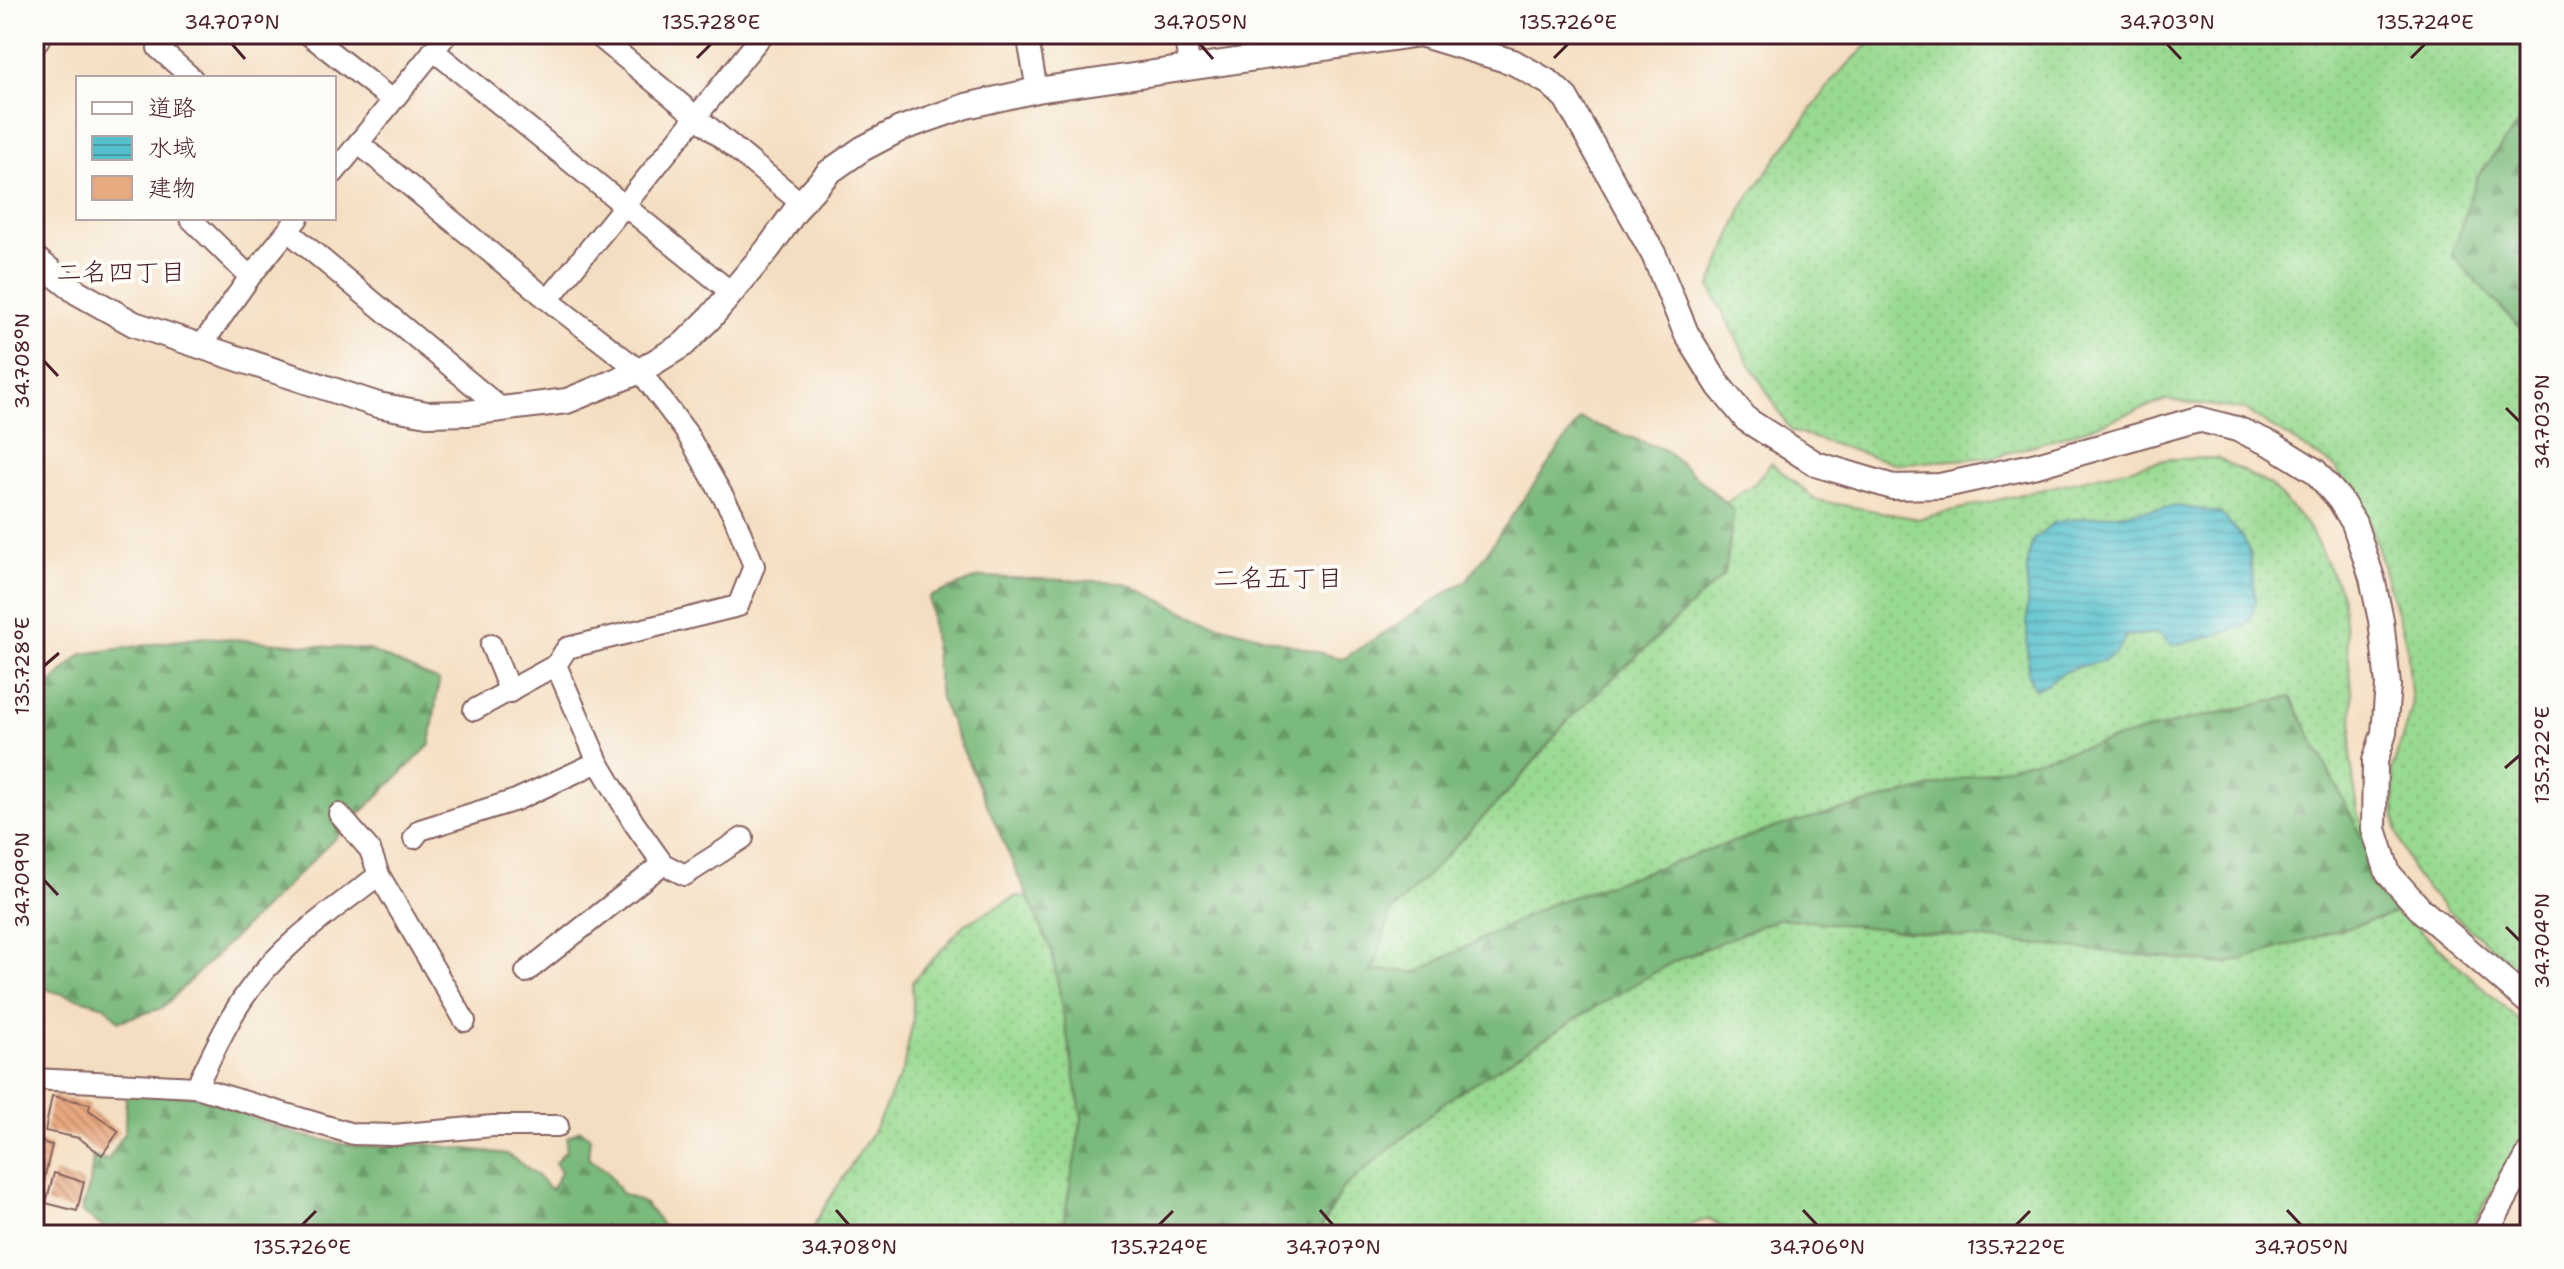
<svg xmlns="http://www.w3.org/2000/svg" width="2564" height="1269" font-family="'Shantell Sans','Klee One',sans-serif">
  <style>
    .grass { fill: url(#grass-dots); stroke: #727c5e; stroke-width: 2 }
    .forest { fill: url(#forest-firs); stroke: #626c53; stroke-width: 2 }
    .water { fill: url(#water-rules); stroke: #4e707c; stroke-width: 2 }
    .building { fill: url(#building-back-hatch) }
    .lines { fill: none; stroke-linecap: round; stroke-linejoin: round }
    .minor-casing { stroke: #866260; stroke-width: 24 }
    .tertiary-casing { stroke: #866260; stroke-width: 28 }
    .minor { stroke: #fff; stroke-width: 20 }
    .tertiary { stroke: #fff; stroke-width: 24 }
    .ticks { fill: none; stroke: #4a1f2b; stroke-width: 3 }
    .labels { text-anchor: middle; stroke-width: 8; stroke-linejoin: round; paint-order: stroke }
    .neighbourhood-label { font-size: 26px; fill: #4a1f2b; stroke: #fdfcf7 }
    .neatline { fill: none; stroke: #4a1f2b; stroke-width: 3 }
    .ticks-label { font-size: 20px; text-anchor: middle; fill: #4a1f2b }
  </style>
  <defs>
    <pattern id="grass-dots" width="8" height="8" patternUnits="userSpaceOnUse" patternTransform="scale(2)"><rect width="8" height="8" fill="#99da91"/><path d="M2 2h.1M6 6h.1" fill="none" stroke="#85bb7d" stroke-width="1.8" stroke-linecap="round"/></pattern>
    <pattern id="forest-firs" width="22" height="20" patternUnits="userSpaceOnUse" patternTransform="scale(2)"><rect width="22" height="20" fill="#7aba7b"/><path d="M5 1l3.5 6h-7zM16 11l3.5 6h-7z" fill="#669765"/></pattern>
    <pattern id="water-rules" width="6" height="5" patternUnits="userSpaceOnUse" patternTransform="scale(2)"><rect width="6" height="5" fill="#53c0cc"/><path d="M0 2.5h6" fill="none" stroke="#479ba6"/></pattern>
    <pattern id="building-back-hatch" width="6" height="6" patternUnits="userSpaceOnUse" patternTransform="scale(2)"><rect width="6" height="6" fill="#e7a980"/><path d="M-1 5l2 2M0 0l6 6M5-1l2 2" fill="none" stroke="#bd8969"/></pattern>
  </defs>
  <rect width="100%" height="100%" fill="#fdfcf7"/>
  <filter id="ink" filterUnits="userSpaceOnUse"><feTurbulence type="fractalNoise" baseFrequency=".0125" numOctaves="2"/><feDisplacementMap in="SourceGraphic" scale="16" xChannelSelector="R" yChannelSelector="G"/><feConvolveMatrix kernelMatrix="1 2 1 2 8 2 1 2 1" color-interpolation-filters="sRGB"/></filter>
  <filter id="wash" filterUnits="userSpaceOnUse"><feTurbulence type="fractalNoise" baseFrequency=".006" numOctaves="4" result="noise"/><feDisplacementMap in="SourceGraphic" scale="32" xChannelSelector="R" yChannelSelector="G"/><feGaussianBlur stdDeviation="1.8" result="paint"/><feColorMatrix in="noise" values="0 0 0 0 0 0 0 0 0 0 0 0 0 0 0 0 0 1.4 0 .05"/><feComposite in="paint" operator="in"/></filter>
  <g filter="url(#wash)">
    <rect width="100%" height="100%" fill="#f4dec1"/>
    <path class="grass" d="M1879,34H2530V979L2446,909L2414,875L2396,830L2392,770L2412,706L2407,645L2371,526L2335,467L2245,410L2166,400L2086,429L1994,457L1896,464L1791,431L1748,361L1710,287L1744,204L1835,77Z
      M2217,458L2270,485L2309,527L2342,594L2353,700L2351,761L2358,812L2400,912L2514,1016L2530,1035V1126L2467,1235H1738L1709,1219L1679,1228L1678,1235H809L820,1214L875,1128L903,1070L913,1020L912,982L965,924L1017,896L1066,903L1701,520L1755,483L1771,463L1816,500L1918,519L2169,459Z"/>
    <path class="forest" d="M2530,108V339L2452,255L2477,177Z
      M1580,419L1665,450L1734,510L1725,574L1569,719L1517,782L1390,914L1374,970L1417,972L1548,905L1780,826L2192,719L2291,697L2400,912L2226,964L1780,918L1673,962L1587,1012L1449,1099L1342,1189L1317,1235H1061L1082,1118L1052,952L940,698L929,597L980,577L1123,582L1204,621L1343,659L1467,580Z
      M204,637L369,650L439,681L430,745L162,1008L119,1021L105,1006L48,990L34,964V699L82,654Z
      M126,1093L197,1096L298,1135L359,1147L426,1144L507,1154L534,1173L551,1190L561,1172L555,1163L566,1150L567,1137L580,1130L590,1137L588,1158L607,1171L621,1193L645,1204L670,1235H98L103,1227L81,1212L90,1183L93,1157L108,1160L125,1131Z"/>
    <path class="water" d="M2178,506L2220,513L2243,537L2249,551L2256,600L2248,625L2202,639L2171,645L2159,633L2126,636C2112,671 2090,658 2063,673C2053,679 2047,685 2035,689L2028,674L2027,625V561L2033,540L2054,522Z"/>
    <g id="blocks">
      <path class="building" d="M52,1096L90,1104L89,1110L119,1131L102,1155L79,1138L45,1131Z
        M34,1140L52,1145L41,1192H34Z
        M54,1173L84,1182L77,1211L46,1203Z"/>
    </g>
  </g>
  <g filter="url(#ink)">
    <use href="#blocks" fill-opacity="0" stroke="#866260" stroke-width="2"/>
    <g class="lines">
      <g class="minor-casing">
        <path id="minor" d="M170,34L158,48L192,78
          M308,34L392,100
          M596,34L801,203
          M1027,34L1037,90
          M1184,34L1190,68
          M34,47L42,34
          M433,50L732,293
          M358,143L548,300L640,371L686,432L733,514L754,566L738,606L567,648L556,665
          M334,173L447,34
          M190,218L250,277
          M288,231L503,410
          M548,300L763,34
          M201,346L250,277L298,218
          M491,645L510,692
          M474,710L556,665L598,762L634,823L663,864L526,972
          M339,814L370,850L379,875L465,1021
          M414,838L420,830L516,800L598,762
          M663,864L685,875L743,838
          M34,1079L196,1087C211,1058 224,1027 242,1000C277,947 330,912 379,875
          M196,1087L353,1134L393,1135L493,1126H558"/>
      </g>
      <g class="tertiary-casing">
        <path id="tertiary" d="M34,258L77,292L134,324L378,405L427,414L468,413L567,401L640,371L684,344L711,317L768,249L801,203L829,172L862,149L900,129L966,106L1037,90L1420,34L1513,62L1550,83L1566,98L1654,255L1686,333L1719,386L1747,420L1816,464L1893,487L1940,486L2037,465L2198,419L2237,429L2273,445L2315,471L2340,500L2354,523L2372,578L2381,620L2388,685L2384,733L2375,761L2374,829L2388,873L2421,910L2530,1003
          M2484,1235L2530,1153"/>
      </g>
      <use href="#minor" class="minor"/>
      <use href="#tertiary" class="tertiary"/>
    </g>
  </g>
  <path class="ticks" d="M232,44L245,59M1200,44L1213,59M2167,44L2181,59M697,58L711,44M1554,58L1568,44M2411,58L2425,44M44,361L58,376M2506,408L2520,422M44,666L59,653M2505,768L2520,755M44,880L58,895M2506,927L2520,941M836,1210L849,1225M1320,1210L1333,1225M1803,1210L1817,1225M2287,1210L2301,1225M302,1225L316,1211M1159,1225L1173,1211M2016,1225L2030,1211"/>
  <g class="labels">
    <g class="neighbourhood-label">
      <text x="121" y="281">二名四丁目</text>
      <text x="1278" y="587">二名五丁目</text>
    </g>
  </g>
  <rect width="2564" height="1269" fill="none" stroke="#fdfcf7" stroke-width="88"/>
  <rect x="76" y="76" width="260" height="144" fill="#fdfcf7" stroke="#b5a4a5" stroke-width="2"/>
  <rect x="92" y="102" width="40" height="12" fill="#ffffff" stroke="#b5a4a5" stroke-width="2"/>
  <text x="148" y="116" font-size="24" fill="#4a1f2b">道路</text>
  <rect x="92" y="136" width="40" height="24" fill="url(#water-rules)" stroke="#b5a4a5" stroke-width="2"/>
  <text x="148" y="156" font-size="24" fill="#4a1f2b">水域</text>
  <rect x="92" y="176" width="40" height="24" fill="#e7a980" stroke="#b5a4a5" stroke-width="2"/>
  <text x="148" y="196" font-size="24" fill="#4a1f2b">建物</text>
  <rect x="44" y="44" width="2476" height="1181" class="neatline"/>
  <g class="ticks-label">
    <text x="232" y="29">34.707°N</text>
    <text x="711" y="29">135.728°E</text>
    <text x="1200" y="29">34.705°N</text>
    <text x="1568" y="29">135.726°E</text>
    <text x="2167" y="29">34.703°N</text>
    <text x="2425" y="29">135.724°E</text>
    <text transform="translate(22 361) rotate(-90)" y="7">34.708°N</text>
    <text transform="translate(2542 422) rotate(-90)" y="7">34.703°N</text>
    <text transform="translate(22 666) rotate(-90)" y="7">135.728°E</text>
    <text transform="translate(2542 755) rotate(-90)" y="7">135.722°E</text>
    <text transform="translate(22 880) rotate(-90)" y="7">34.709°N</text>
    <text transform="translate(2542 941) rotate(-90)" y="7">34.704°N</text>
    <text x="302" y="1254">135.726°E</text>
    <text x="849" y="1254">34.708°N</text>
    <text x="1159" y="1254">135.724°E</text>
    <text x="1333" y="1254">34.707°N</text>
    <text x="1817" y="1254">34.706°N</text>
    <text x="2016" y="1254">135.722°E</text>
    <text x="2301" y="1254">34.705°N</text>
  </g>
</svg>
